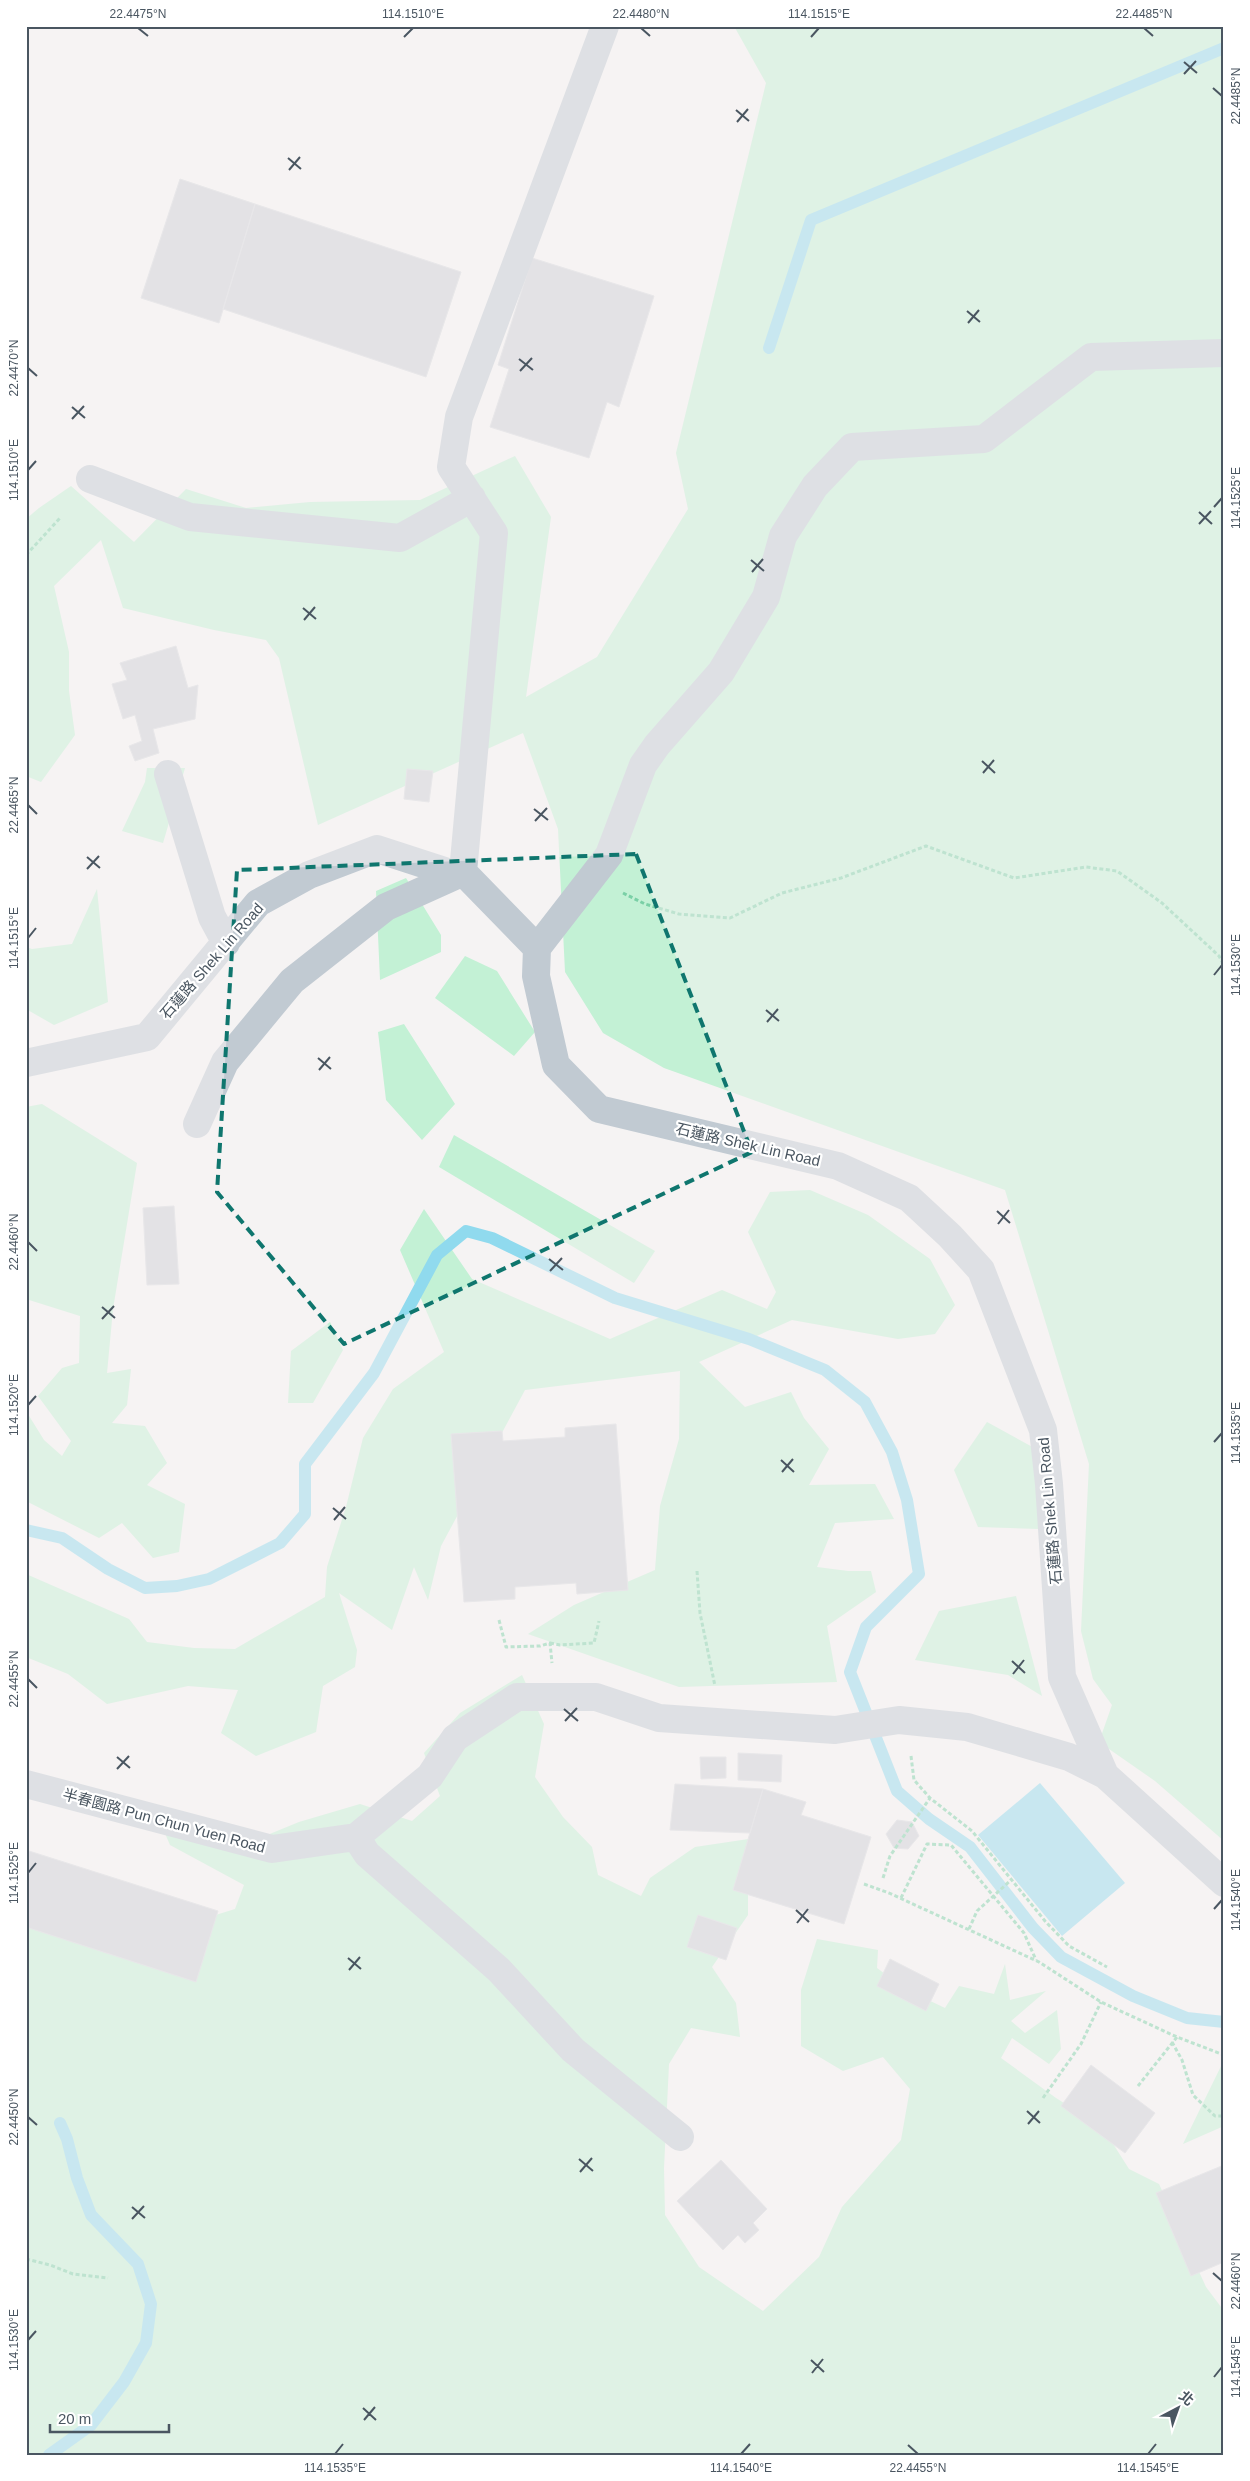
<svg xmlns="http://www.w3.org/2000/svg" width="1250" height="2481" font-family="Arial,'Noto Sans TC',sans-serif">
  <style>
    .green { fill: #c3f1d5 }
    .water { fill: #90daee }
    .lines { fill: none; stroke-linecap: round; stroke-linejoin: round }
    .stream { stroke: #90daee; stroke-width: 12 }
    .building { fill: #cdcfd5; stroke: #d7d9de }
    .path { stroke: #7ad0a6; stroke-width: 3; stroke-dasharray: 4 2.5; stroke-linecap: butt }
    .minor { stroke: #c1cad2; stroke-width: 28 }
    .marked { fill: none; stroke: #0f766e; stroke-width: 4; stroke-dasharray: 10 6; stroke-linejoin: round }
    .ticks { fill: none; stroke: #4a5661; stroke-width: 2 }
    .labels { text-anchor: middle; stroke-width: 4.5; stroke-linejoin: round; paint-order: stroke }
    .street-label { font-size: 15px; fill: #4a5661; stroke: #fff }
    .neatline { fill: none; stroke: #4a5661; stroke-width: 2 }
    .ticks-label { font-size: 12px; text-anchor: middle; fill: #4a5661 }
  </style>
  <rect width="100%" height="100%" fill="#f5f3f3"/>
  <path class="green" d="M734,26H1224V1841L1155,1781L1099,1742L1112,1705L1093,1679L1081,1631L1089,1464L1005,1190L664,1068L603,1033L565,972L558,829L523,733L318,825L279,658L266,640L214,630L123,608L101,540L54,586L69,652V691L75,735L41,782L26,776V519L39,508L71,486L134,542L186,489L246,508L310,502L420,500L515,456L551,517L526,697L597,657L688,509L676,453L766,83Z
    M147,768H185L163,843L122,831L145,782Z
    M406,878L441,935V952L380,980L376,891Z
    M97,889L108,1002L54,1025L26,1009V947L32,949L72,944Z
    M465,956L497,971L535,1032L514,1056L435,998Z
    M404,1024L455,1104L422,1140L386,1100L378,1032Z
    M42,1104L137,1163L113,1309L107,1373L131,1369L127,1405L112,1423L145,1426L167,1463L147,1485L185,1504L179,1552L153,1558L122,1523L99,1538L26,1501V1411L44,1440L62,1456L71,1441L38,1396L62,1368L79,1363L80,1316L26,1299V1107Z
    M454,1135L655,1251L634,1283L439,1167Z
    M810,1190L868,1215L930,1259L955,1305L935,1334L898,1339L792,1320L699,1362L745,1407L791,1392L804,1418L829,1449L809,1485L875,1484L894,1519L835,1523L817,1567L848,1571H871L876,1592L827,1626L837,1682L679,1687L528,1634L574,1605L655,1570L660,1506L679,1439L680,1371L525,1390L441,1546L428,1600L414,1567L392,1630L339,1593L357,1650L355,1667L323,1686L316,1732L256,1756L221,1733L238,1690L188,1686L107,1704L68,1674L26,1657V1574L129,1619L147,1642L194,1648L235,1649L325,1597L327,1567L346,1507L363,1438L393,1389L444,1352L400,1250L424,1209L472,1279L610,1339L722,1290L767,1309L776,1292L748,1232L770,1192Z
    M330,1322L343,1350L313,1403H288L291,1351Z
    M987,1422L1060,1462L1039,1529L978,1527L954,1470Z
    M1016,1596L1042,1696L1008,1675L915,1660L939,1611Z
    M522,1675L544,1724L535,1777L563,1817L592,1847L598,1875L641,1896L650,1878L695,1847L762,1837L748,1880V1915L712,1967L736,2003L740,2037L691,2028L669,2064L664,2168L665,2215L699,2267L763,2311L819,2257L842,2207L901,2140L910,2089L883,2057L843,2071L801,2046V1990L817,1939L878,1950L877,1968L905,1989L945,2008L959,1986L994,1994L1005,1964L1010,2000L1046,1991L1011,2021L1025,2033L1057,2010L1061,2049L1049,2064L1012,2038L1001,2058L1056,2098L1103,2128L1129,2169L1159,2184L1206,2287L1224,2311V2455H26V1881L148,1936L235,1909L244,1885L170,1845L164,1831L260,1838L299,1822L360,1804L412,1821L440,1796L424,1753L460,1713Z
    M1224,2060V2126L1183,2144Z"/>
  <path class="water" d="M1040,1783L1125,1883L1062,1936L978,1835Z"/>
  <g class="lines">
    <path class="stream" d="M769,348L811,220L1224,48
      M26,1530L62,1538L108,1569L145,1588L177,1586L209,1579L280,1543L305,1514V1464L374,1373L437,1255L466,1231L492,1238L615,1298L749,1339L825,1370L865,1402L892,1452L907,1500L919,1574L866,1627L850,1672L897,1791L929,1819L970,1847L1033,1928L1061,1957L1133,1996L1187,2018L1224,2022
      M49,2455L91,2425L124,2382L146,2343L151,2304L138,2264L91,2215L77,2178L67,2139L60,2123"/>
  </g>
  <path class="building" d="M180,179L255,204L219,323L141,298Z
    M255,204L461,272L426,377L223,309Z
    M532,258L654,296L619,407L607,402L589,458L490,427L509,369L498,365Z
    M176,646L188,688L198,685L195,719L153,729L159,753L135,761L129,746L142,741L135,715L123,719L112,684L127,680L120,663Z
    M407,769L433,771L429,802L404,799Z
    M174,1206L179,1284L147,1285L143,1208Z
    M616,1424L628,1590L577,1594L576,1583L515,1587V1599L464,1602L451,1434L502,1431L503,1441L565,1437V1428Z
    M738,1753L782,1755L781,1782L738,1780Z
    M700,1757H726V1778L701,1779Z
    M675,1784L763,1789L750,1833L670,1830Z
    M763,1789L806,1802L801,1815L871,1837L844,1924L733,1890Z
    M897,1820L912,1822L919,1836L908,1849L894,1848L886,1834Z
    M29,1851L218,1911L196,1982L26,1927V1860Z
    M698,1915L737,1928L726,1960L687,1947Z
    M890,1959L939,1984L926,2011L877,1986Z
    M1091,2065L1155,2113L1125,2153L1061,2106Z
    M721,2160L767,2209L753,2223L759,2230L745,2243L738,2235L723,2250L677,2201Z
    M1224,2165V2262L1191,2276L1156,2193Z"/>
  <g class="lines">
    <path class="path" d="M26,555L61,517
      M623,893L645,904L679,914L730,918L782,893L841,878L926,846L1014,878L1086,867L1117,871L1162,903L1219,956L1224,965
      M697,1571L700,1613L715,1686
      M499,1620L506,1647L540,1646L550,1643L552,1663
      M550,1643L560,1645L594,1643L599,1621
      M911,1756L914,1780L930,1798L972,1831L1045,1921L1069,1946L1107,1967
      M883,1878L890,1856L930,1798
      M864,1884L889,1893L1039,1962L1101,2002L1177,2037L1224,2055
      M901,1898L927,1844L951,1845L1024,1933L1036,1960
      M969,1929L977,1911L1011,1880
      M1172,2042L1182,2060L1193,2095L1215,2116H1224
      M1138,2086L1177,2037
      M1043,2098L1081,2044L1101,2002
      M26,2259L50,2265L73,2274L108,2278"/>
    <path class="minor" d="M90,479L190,517L400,538L472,498
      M168,774L212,917L226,943
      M463,872L537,948L536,976L556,1065L599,1109L838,1166L909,1198L950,1236L981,1270L1043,1430L1049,1484L1062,1677L1105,1775L1224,1883
      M463,872L494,533L451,467L459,417L605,26
      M537,948L609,855L643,765L657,745L721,672L766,597L783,536L815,486L852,447L984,439L1091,357L1224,353
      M26,1063L147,1037L258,903L309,875L377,849L457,875L463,872
      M197,1124L225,1062L292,981L386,907L457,875
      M26,1784L272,1849L356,1837L430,1776L455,1738L517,1697H596L659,1718L835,1730L899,1720L967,1727L1069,1757L1105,1775
      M356,1837L367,1854L499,1970L573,2050L680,2137"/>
  </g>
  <path d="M0 0H1250V2481H0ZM636,854L752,1152L344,1344L217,1192L237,870Z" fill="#f5f3f3" fill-opacity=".55" fill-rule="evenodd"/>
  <path class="marked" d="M636,854L752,1152L344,1344L217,1192L237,870Z"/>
  <path class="ticks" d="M138,28L148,36M641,28L650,36M1144,28L1153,36M404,37L413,28M811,37L819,28M1184,62L1197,73M1184,74L1196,61M1213,88L1222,96M736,110L749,121M737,122L748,109M288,158L301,169M289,170L300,157M967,311L980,322M968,323L979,310M519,359L533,370M28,368L37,376M520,371L532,358M72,407L85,418M72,419L84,406M28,470L36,461M1214,507L1222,498M1199,512L1212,524M1199,524L1211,511M751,560L764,571M752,572L763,559M303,608L316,619M304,620L315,607M982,761L995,773M983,773L994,760M28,805L37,814M534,809L548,820M535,821L547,808M87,857L100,868M87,869L99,856M28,938L36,928M1214,975L1222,965M766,1010L779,1021M767,1022L778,1009M318,1058L331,1069M319,1070L330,1057M997,1211L1010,1223M998,1224L1009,1210M28,1242L37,1251M549,1259L563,1270M550,1271L562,1258M102,1307L115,1318M102,1319L114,1306M28,1405L36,1396M1214,1442L1222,1433M781,1460L794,1472M782,1472L793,1459M333,1508L346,1519M334,1520L345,1507M1012,1661L1025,1673M1013,1674L1024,1660M28,1679L37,1688M564,1709L578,1721M565,1721L577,1708M117,1757L130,1768M117,1769L129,1756M28,1873L36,1863M1214,1909L1222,1900M796,1910L809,1922M797,1923L808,1909M348,1958L361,1969M349,1970L360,1957M1027,2111L1040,2123M28,2117L37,2125M1028,2124L1039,2111M579,2159L593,2171M580,2172L592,2158M132,2207L145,2218M132,2219L144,2206M1213,2273L1222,2281M28,2340L36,2331M811,2360L824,2372M812,2373L823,2359M1214,2377L1222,2367M363,2408L376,2420M364,2420L375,2407M908,2445L918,2454M335,2454L343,2444M741,2454L750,2444M1148,2454L1156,2444"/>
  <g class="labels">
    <g class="street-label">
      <text transform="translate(212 961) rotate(-49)" y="5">石蓮路 Shek Lin Road</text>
      <text transform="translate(748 1145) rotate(13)" y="5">石蓮路 Shek Lin Road</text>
      <text transform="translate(1050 1511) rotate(-95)" y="5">石蓮路 Shek Lin Road</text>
      <text transform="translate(164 1821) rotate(15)" y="5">半春園路 Pun Chun Yuen Road</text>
    </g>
  </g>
  <rect width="1250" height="2481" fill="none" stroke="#ffffff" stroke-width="55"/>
  <g transform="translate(1178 2408) rotate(41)" stroke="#ffffff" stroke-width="4" paint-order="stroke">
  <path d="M0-4L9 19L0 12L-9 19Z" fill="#4a5661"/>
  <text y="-8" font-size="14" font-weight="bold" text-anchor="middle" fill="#4a5661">北</text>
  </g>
  <path d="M50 2424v8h119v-8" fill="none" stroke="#4a5661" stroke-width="2.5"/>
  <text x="58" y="2424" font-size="15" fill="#4a5661" stroke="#ffffff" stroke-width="4" paint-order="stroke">20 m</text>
  <rect x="28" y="28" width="1194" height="2426" class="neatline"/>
  <g class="ticks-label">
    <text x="138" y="18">22.4475°N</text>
    <text x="413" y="18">114.1510°E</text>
    <text x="641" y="18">22.4480°N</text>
    <text x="819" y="18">114.1515°E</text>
    <text x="1144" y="18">22.4485°N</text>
    <text transform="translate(1236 96) rotate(-90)" y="4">22.4485°N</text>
    <text transform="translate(14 368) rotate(-90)" y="4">22.4470°N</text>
    <text transform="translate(14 470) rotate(-90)" y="4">114.1510°E</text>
    <text transform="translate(1236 498) rotate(-90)" y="4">114.1525°E</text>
    <text transform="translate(14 805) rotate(-90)" y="4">22.4465°N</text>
    <text transform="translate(14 938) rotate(-90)" y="4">114.1515°E</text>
    <text transform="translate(1236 965) rotate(-90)" y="4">114.1530°E</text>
    <text transform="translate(14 1242) rotate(-90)" y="4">22.4460°N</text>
    <text transform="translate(14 1405) rotate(-90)" y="4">114.1520°E</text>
    <text transform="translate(1236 1433) rotate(-90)" y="4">114.1535°E</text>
    <text transform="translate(14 1679) rotate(-90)" y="4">22.4455°N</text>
    <text transform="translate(14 1873) rotate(-90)" y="4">114.1525°E</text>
    <text transform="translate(1236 1900) rotate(-90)" y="4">114.1540°E</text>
    <text transform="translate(14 2117) rotate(-90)" y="4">22.4450°N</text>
    <text transform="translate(1236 2281) rotate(-90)" y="4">22.4460°N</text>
    <text transform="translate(14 2340) rotate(-90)" y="4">114.1530°E</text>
    <text transform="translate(1236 2367) rotate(-90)" y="4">114.1545°E</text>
    <text x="335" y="2472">114.1535°E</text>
    <text x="741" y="2472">114.1540°E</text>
    <text x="918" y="2472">22.4455°N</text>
    <text x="1148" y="2472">114.1545°E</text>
  </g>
</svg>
